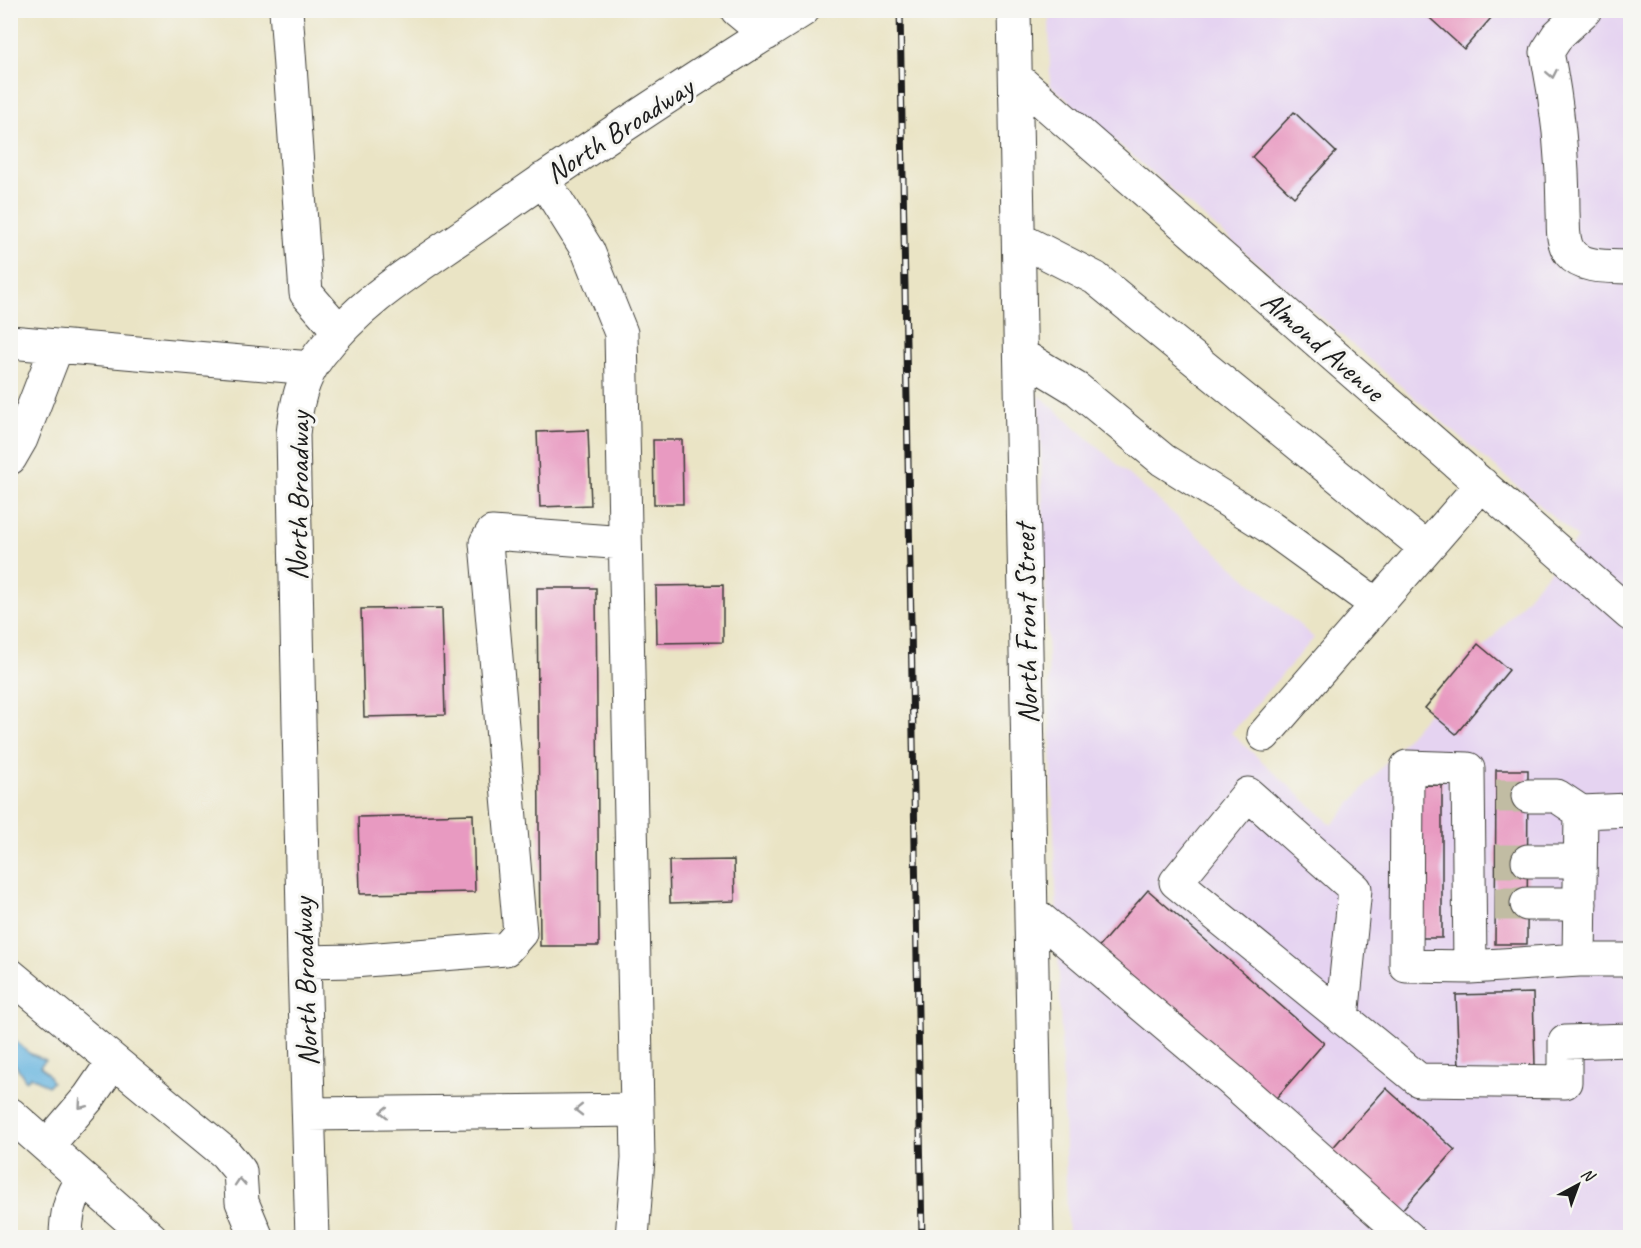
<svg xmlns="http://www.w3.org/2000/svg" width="1641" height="1248" font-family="Caveat,sans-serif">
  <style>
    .built { fill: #e5d3f1 }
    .water { fill: #63b2de; stroke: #40677d; stroke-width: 1.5 }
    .building { fill: #e89ac1 }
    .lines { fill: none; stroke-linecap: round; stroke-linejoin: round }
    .minor-tunnel { stroke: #c1bca3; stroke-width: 33; stroke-dasharray: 33 16; stroke-linecap: butt }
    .minor-casing { stroke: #3b3a35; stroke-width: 35 }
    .minor { stroke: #fff; stroke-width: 33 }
    .rail-casing { stroke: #1c1c1c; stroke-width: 7 }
    .rail { stroke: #f6f6f2; stroke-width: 4.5; stroke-dasharray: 14; stroke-linecap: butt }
    .oneway { stroke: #999 }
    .labels { text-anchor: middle; stroke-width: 6; stroke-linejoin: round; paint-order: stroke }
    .street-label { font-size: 30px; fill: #1c1c1c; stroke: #f6f6f2 }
  </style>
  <rect width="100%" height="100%" fill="#f6f6f2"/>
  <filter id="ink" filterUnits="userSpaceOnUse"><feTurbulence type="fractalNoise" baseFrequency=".0167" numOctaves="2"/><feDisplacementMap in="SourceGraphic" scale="12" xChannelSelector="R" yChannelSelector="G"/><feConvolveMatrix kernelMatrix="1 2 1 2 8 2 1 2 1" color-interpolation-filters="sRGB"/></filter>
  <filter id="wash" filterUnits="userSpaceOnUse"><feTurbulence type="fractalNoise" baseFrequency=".008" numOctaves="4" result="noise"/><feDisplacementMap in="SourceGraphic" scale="24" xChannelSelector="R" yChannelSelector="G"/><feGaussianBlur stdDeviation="1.35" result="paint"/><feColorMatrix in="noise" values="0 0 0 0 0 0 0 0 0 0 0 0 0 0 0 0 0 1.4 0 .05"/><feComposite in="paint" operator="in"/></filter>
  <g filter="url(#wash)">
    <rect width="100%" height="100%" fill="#eae4c5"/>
    <path class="built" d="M1049,11H1630V1237H1068L1039,395L1314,638L1231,733L1332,825L1578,538L1050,85Z"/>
    <path class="water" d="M11,1037L29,1053L46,1060L40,1066L48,1074L52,1082L48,1086L31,1076L26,1081L17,1067L11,1061Z"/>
    <g id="blocks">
      <path class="building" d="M1421,10H1498L1464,49Z
        M1294,112L1336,152L1294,197L1252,157Z
        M588,430L591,505L540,507L537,432Z
        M653,440H682L683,504H654Z
        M723,585V642L657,643L656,586Z
        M537,588H596L599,946H540Z
        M442,608L445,715L364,717L361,609Z
        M1478,644L1509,670L1456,734L1425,708Z
        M1496,770H1528L1527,944H1495Z
        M1419,771L1442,772V938H1419Z
        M473,814L475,892L360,894L358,817Z
        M734,860L735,901L670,903L669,861Z
        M1148,890L1324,1043L1271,1104L1095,951Z
        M1533,993L1535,1066L1459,1068L1456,995Z
        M1386,1088L1455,1150L1399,1213L1329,1152Z"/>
    </g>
  </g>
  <g filter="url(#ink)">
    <use href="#blocks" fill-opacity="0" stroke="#3b3a35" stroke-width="1.5"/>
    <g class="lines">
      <path class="minor-tunnel" d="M1496,796H1528
        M1496,861H1528
        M1495,904H1527"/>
      <g class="minor-casing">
        <path id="minor" d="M286,10L306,293L339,331
          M737,10L766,34
          M1014,10L1037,1238
          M1585,10L1558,35L1547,52C1558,107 1563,156 1563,212C1564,226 1561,241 1570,253C1583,269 1611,266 1630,267
          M1016,78L1630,614
          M543,179L588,251L621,333L638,1159L632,1238
          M1019,239L1095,278L1426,548
          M10,342L311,368
          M1021,355L1077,389L1163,460L1268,526L1377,605
          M10,458L21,439L57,346
          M1264,735L1482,484
          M1407,767L1468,769L1470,967L1406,966Z
          M1528,796H1557L1581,812
          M1630,810L1581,812L1579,960H1630
          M1528,861H1580
          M1527,904H1580
          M1031,911L1231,1080L1409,1238
          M304,962L353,961L506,949L520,933L486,543L492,533L625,543
          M1470,967L1579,960
          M10,975L225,1153L240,1171L242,1202L257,1238
          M1342,1018L1355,889L1248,794L1176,882L1419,1080L1565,1082V1042L1630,1040
          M10,1114L151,1238
          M309,1114L637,1110
          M47,1146L89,1097L113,1062
          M66,1238C66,1215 70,1198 83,1179
          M312,1238L304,962L293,434C296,405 302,377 320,354C361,300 420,266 474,228C581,152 692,80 803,10"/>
      </g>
      <use href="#minor" class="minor"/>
      <g class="rail-casing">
        <path id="rail" d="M900,10L922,1238"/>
      </g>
      <use href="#rail" class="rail"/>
    </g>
    <defs><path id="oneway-chevron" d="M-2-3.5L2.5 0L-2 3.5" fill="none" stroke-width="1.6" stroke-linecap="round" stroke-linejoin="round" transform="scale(1.5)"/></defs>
    <g class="oneway">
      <use href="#oneway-chevron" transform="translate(1552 74) rotate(79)"/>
      <use href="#oneway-chevron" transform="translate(82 1105) rotate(131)"/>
      <use href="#oneway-chevron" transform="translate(579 1110) rotate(179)"/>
      <use href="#oneway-chevron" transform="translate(384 1112) rotate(179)"/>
      <use href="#oneway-chevron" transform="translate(240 1182) rotate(-94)"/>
    </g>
  </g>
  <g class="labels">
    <g class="street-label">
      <text transform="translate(619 130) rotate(-33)" y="10">North Broadway</text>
      <text transform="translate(1323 346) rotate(41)" y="10">Almond Avenue</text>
      <text transform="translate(298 496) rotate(-89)" y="10">North Broadway</text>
      <text transform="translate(1026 624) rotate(-91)" y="10">North Front Street</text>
      <text transform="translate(305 982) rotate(-92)" y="10">North Broadway</text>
    </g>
  </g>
  <rect width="1641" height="1248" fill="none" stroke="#f6f6f2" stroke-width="36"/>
  <g transform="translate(1578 1185) rotate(41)" stroke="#f6f6f2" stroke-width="4.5" paint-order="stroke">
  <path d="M0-4.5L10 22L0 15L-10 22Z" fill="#1c1c1c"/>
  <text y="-9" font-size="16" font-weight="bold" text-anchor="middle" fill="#1c1c1c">N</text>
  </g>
</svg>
